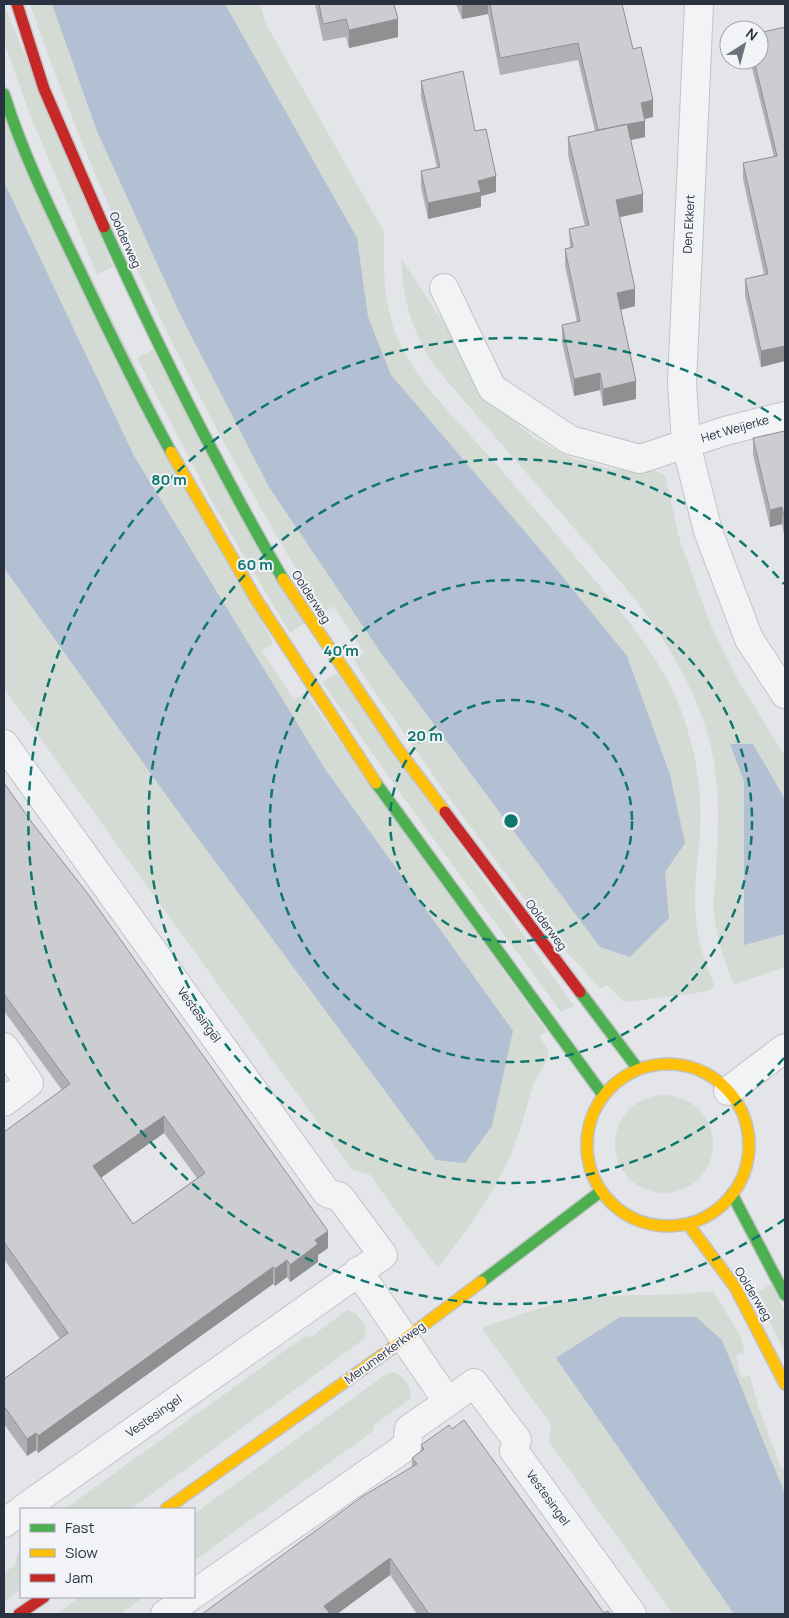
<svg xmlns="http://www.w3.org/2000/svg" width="789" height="1618" font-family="Manrope,sans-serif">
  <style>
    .green { fill: #d4dbd4 }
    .water { fill: #b3bfd2 }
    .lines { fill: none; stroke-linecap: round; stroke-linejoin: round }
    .street-casing { stroke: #c2c3c6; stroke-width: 30 }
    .fast-casing { stroke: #c2c3c6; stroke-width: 14 }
    .slow-casing { stroke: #c2c3c6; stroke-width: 14 }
    .jam-casing { stroke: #c2c3c6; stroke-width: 14 }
    .street { stroke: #f2f3f5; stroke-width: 28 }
    .fast { stroke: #4caf50; stroke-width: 11 }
    .slow { stroke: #ffc107; stroke-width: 11 }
    .jam { stroke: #c62828; stroke-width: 11 }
    .wall { fill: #afb0b3; fill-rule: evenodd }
    .shaded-wall { fill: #8f9092 }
    .building { fill: #cccdd0; stroke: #8f9092; fill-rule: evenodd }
    .ring { fill: none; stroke: #0f766e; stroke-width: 2.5; stroke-dasharray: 9 6 }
    .labels { text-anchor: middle; stroke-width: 4; stroke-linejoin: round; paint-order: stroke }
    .street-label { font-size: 12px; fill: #2a3141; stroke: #f1f3f7 }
    .centre { fill: #0f766e; stroke: #f1f3f7; stroke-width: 2.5 }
    .ring-label { font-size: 15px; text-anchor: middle; font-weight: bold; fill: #0f766e; stroke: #f1f3f7; stroke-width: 4; stroke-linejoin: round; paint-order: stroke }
  </style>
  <rect width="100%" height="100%" fill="#e4e5e8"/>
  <path class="green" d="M4,4L113,267L97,274L30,115L4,42Z
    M30,4H260L266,24L384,232C383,271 384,315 403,350C423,387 454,417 481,447C517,488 553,530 588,572C618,608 658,655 676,698C694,740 703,788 700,833C698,862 693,890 696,919C698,943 706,964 714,985L713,989L692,994L624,1002L607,985L601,989L552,936L449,798L366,679L354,660L364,653L334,606L323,613C204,421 104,218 30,4Z
    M4,101L273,643L262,651L294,700L305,693L546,1031L539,1036L549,1051C547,1064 537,1074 533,1086C527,1104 523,1123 516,1141C499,1188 469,1228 438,1268L369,1174L352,1170L4,688Z
    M401,258L489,392L517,424L534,438L571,458L611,469L653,470L665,475L680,541L711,626L738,680L785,756V967L735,984L732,981C724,959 717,939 714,915C712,902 715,887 716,874C717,842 720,810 716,778C709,709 675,655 636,600L435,367C412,331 403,302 401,258Z
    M153,350L305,623L290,633L215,507L137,358Z
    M337,673L574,1006L561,1012L418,818L322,682Z
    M615 1144a49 49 0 1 1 98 0a49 49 0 1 1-98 0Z
    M771,1284L785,1311V1353L756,1293Z
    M713,1291L741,1337L745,1353L736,1355L741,1378L750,1376L758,1406L781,1468L785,1467V1614H673L549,1442L551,1425L482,1328C515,1316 550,1303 586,1298C628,1293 670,1297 713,1291Z
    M347,1310L356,1314L366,1327L364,1339L131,1509H65L305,1336L311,1337Z
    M393,1372C405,1375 411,1387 411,1398L374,1425L373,1431L194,1561V1514L386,1374Z
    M21,1541V1589L4,1602V1573L15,1565Z
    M80,1597H144L120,1614H56Z"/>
  <path class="water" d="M52,4H225L357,238L368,317L391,375L544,554L627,656L670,775L685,843L665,872L669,918L630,957L600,947L381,653L269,487L179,312L97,131Z
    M4,182L134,456L325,769L513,1031L492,1126L465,1163L436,1160L174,806L4,568Z
    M730,744H753L785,799V934L744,945V781Z
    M620,1317H696L722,1340L785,1494V1614H734L556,1358Z"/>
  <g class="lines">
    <g class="street-casing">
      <path id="street" d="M699,4L682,383L686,444L708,531L749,639L785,694
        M444,288L492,388L570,440L640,459L725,431L785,416
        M4,744L327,1193L340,1197L383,1255L23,1509
        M4,1047L29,1083L4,1102
        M728,1091L785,1048
        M358,1271L448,1402L474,1383L517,1440L514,1451L632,1614
        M4,1523L21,1511
        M194,1594L407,1446L409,1429L448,1402
        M165,1614L190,1597"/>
    </g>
    <g class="fast-casing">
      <path id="fast" d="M4,94C23,155 51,211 79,269C108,330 138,392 171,452
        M104,227C158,347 217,465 283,579
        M376,783L603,1095
        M580,992L638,1069
        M732,1194L785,1295
        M481,1282L600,1192"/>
    </g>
    <g class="slow-casing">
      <path id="slow" d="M171,452L256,599L376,783
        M283,579L397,748L445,812
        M587 1145a81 81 0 1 1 162 0a81 81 0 1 1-162 0Z
        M688,1224L735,1287L785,1384
        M166,1509L405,1339L481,1282"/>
    </g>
    <g class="jam-casing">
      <path id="jam" d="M17,4L44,89L104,227
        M445,812L580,992
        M19,1614L44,1597"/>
    </g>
    <use href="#street" class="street"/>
    <use href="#fast" class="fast"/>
    <use href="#slow" class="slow"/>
    <use href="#jam" class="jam"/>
  </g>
  <path class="wall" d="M315,4H394L398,37L349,48L346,37L323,41Z
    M456,4H622L633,49L653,117L644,119L645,137L631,140L643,212L620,217L635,306L620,310L636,399L603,406L600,390L574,396L562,342V325L577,322L565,266V249L570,248L569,229L585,226L568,155V137L595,131L578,60L500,75L488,14L462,19Z
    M785,27V361L761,367L745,295V279L764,274L743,179V163L774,157L750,60H759Z
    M421,81L475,131L496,192L481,196V207L428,219L421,187V171L437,168L421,97Z
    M785,431V539L782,524L770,527L753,455V438Z
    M4,783L328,1248L318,1255V1262L290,1282L287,1277L275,1286L273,1284L38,1453L36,1450L27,1456L4,1424V1379L60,1339L4,1259V1132L62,1090L4,1011ZM164,1133L197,1178L133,1224L101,1178Z
    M421,1445L604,1613L610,1614H417L390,1575L337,1614L412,1466V1458L421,1451Z"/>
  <path class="shaded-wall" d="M462,4H488V14L462,19Z
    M398,19V37L349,48V30Z
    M653,100V117L641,120V103Z
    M645,121V137L598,147V130Z
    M496,176V192L481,196V207L428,219V203L478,181Z
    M643,194V212L616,218V200Z
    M635,289V306L617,311V293Z
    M785,346V361L761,367V351Z
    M600,373V390L574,396V379Z
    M636,381V399L603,406V389Z
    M782,507V524L770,527V510Z
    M164,1116V1133L93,1183V1166Z
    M328,1231V1248L318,1255V1262L290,1282V1265L315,1240Z
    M287,1260V1277L275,1286V1269Z
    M273,1267V1284L38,1453V1436Z
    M36,1433V1450L27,1456V1439Z
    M390,1558V1575L337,1614H324V1606Z"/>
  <path class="building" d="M319,4H394L398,19L349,30L346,19L323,24Z
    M490,4H622L633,49L641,47L653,100L641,103L645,121L598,130L578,43L500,58Z
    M785,27V346L761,351L745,279L768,274L743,163L777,156L754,60H759V33Z
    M463,71L475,131L486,129L496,176L478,181L481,192L428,203L421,171L440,167L421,81Z
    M627,124L643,194L616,200L635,289L617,293L636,381L603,389L600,373L574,379L562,325L580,321L565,249L573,247L569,229L589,225L568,137Z
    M785,431V522L782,507L770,510L753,438Z
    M4,783L33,824L88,894L328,1231L315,1240L318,1244L290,1265L287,1260L275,1269L273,1267L38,1436L36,1433L27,1439L4,1406V1379L68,1333L4,1242V1132L70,1084L4,994ZM164,1116L205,1173L133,1224L93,1166Z
    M464,1420L604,1613L608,1611L610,1614H429L390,1558L324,1606L330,1614H202L363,1496L417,1464L412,1458L424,1449L421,1445L449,1425L452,1429Z"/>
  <g class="ring">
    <circle cx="511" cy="821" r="121"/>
    <circle cx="511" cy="821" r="241"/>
    <path d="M784 1058A362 362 0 1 1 784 584"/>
    <path d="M785 1219A483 483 0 1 1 785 423"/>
  </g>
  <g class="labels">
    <g class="street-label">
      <text transform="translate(689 224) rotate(-87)" y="4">Den Ekkert</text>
      <text transform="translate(125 240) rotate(66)" y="4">Oolderweg</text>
      <text transform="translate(735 429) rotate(-16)" y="4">Het Weijerke</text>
      <text transform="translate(311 597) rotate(57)" y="4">Oolderweg</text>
      <text transform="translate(546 925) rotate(53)" y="4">Oolderweg</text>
      <text transform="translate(199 1015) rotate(54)" y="4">Vestesingel</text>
      <text transform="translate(753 1294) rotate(59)" y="4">Oolderweg</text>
      <text transform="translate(385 1353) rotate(-36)" y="4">Merumerkerkweg</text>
      <text transform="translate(154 1416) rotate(-35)" y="4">Vestesingel</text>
      <text transform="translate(548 1498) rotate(54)" y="4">Vestesingel</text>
    </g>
  </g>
  <circle cx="511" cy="821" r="8" class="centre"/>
  <g class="ring-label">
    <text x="169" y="485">80 m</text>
    <text x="255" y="570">60 m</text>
    <text x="341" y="656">40 m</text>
    <text x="425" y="741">20 m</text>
  </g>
  <rect width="789" height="1618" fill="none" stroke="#2a3141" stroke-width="10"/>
  <rect x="20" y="1508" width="175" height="90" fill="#f1f3f7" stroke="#a1a5ae"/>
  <rect x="30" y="1524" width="25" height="8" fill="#4caf50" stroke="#a1a5ae"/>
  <text x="65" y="1533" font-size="15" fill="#2a3141">Fast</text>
  <rect x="30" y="1549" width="25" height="8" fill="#ffc107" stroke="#a1a5ae"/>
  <text x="65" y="1558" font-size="15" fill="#2a3141">Slow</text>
  <rect x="30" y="1574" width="25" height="8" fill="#c62828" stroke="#a1a5ae"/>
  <text x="65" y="1583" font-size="15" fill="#2a3141">Jam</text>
  <g transform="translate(744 45) rotate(36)"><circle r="24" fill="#f1f3f7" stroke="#a1a5ae"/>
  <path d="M0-4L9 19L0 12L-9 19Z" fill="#6b707b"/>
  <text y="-8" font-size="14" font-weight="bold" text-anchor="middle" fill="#2a3141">N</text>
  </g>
</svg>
